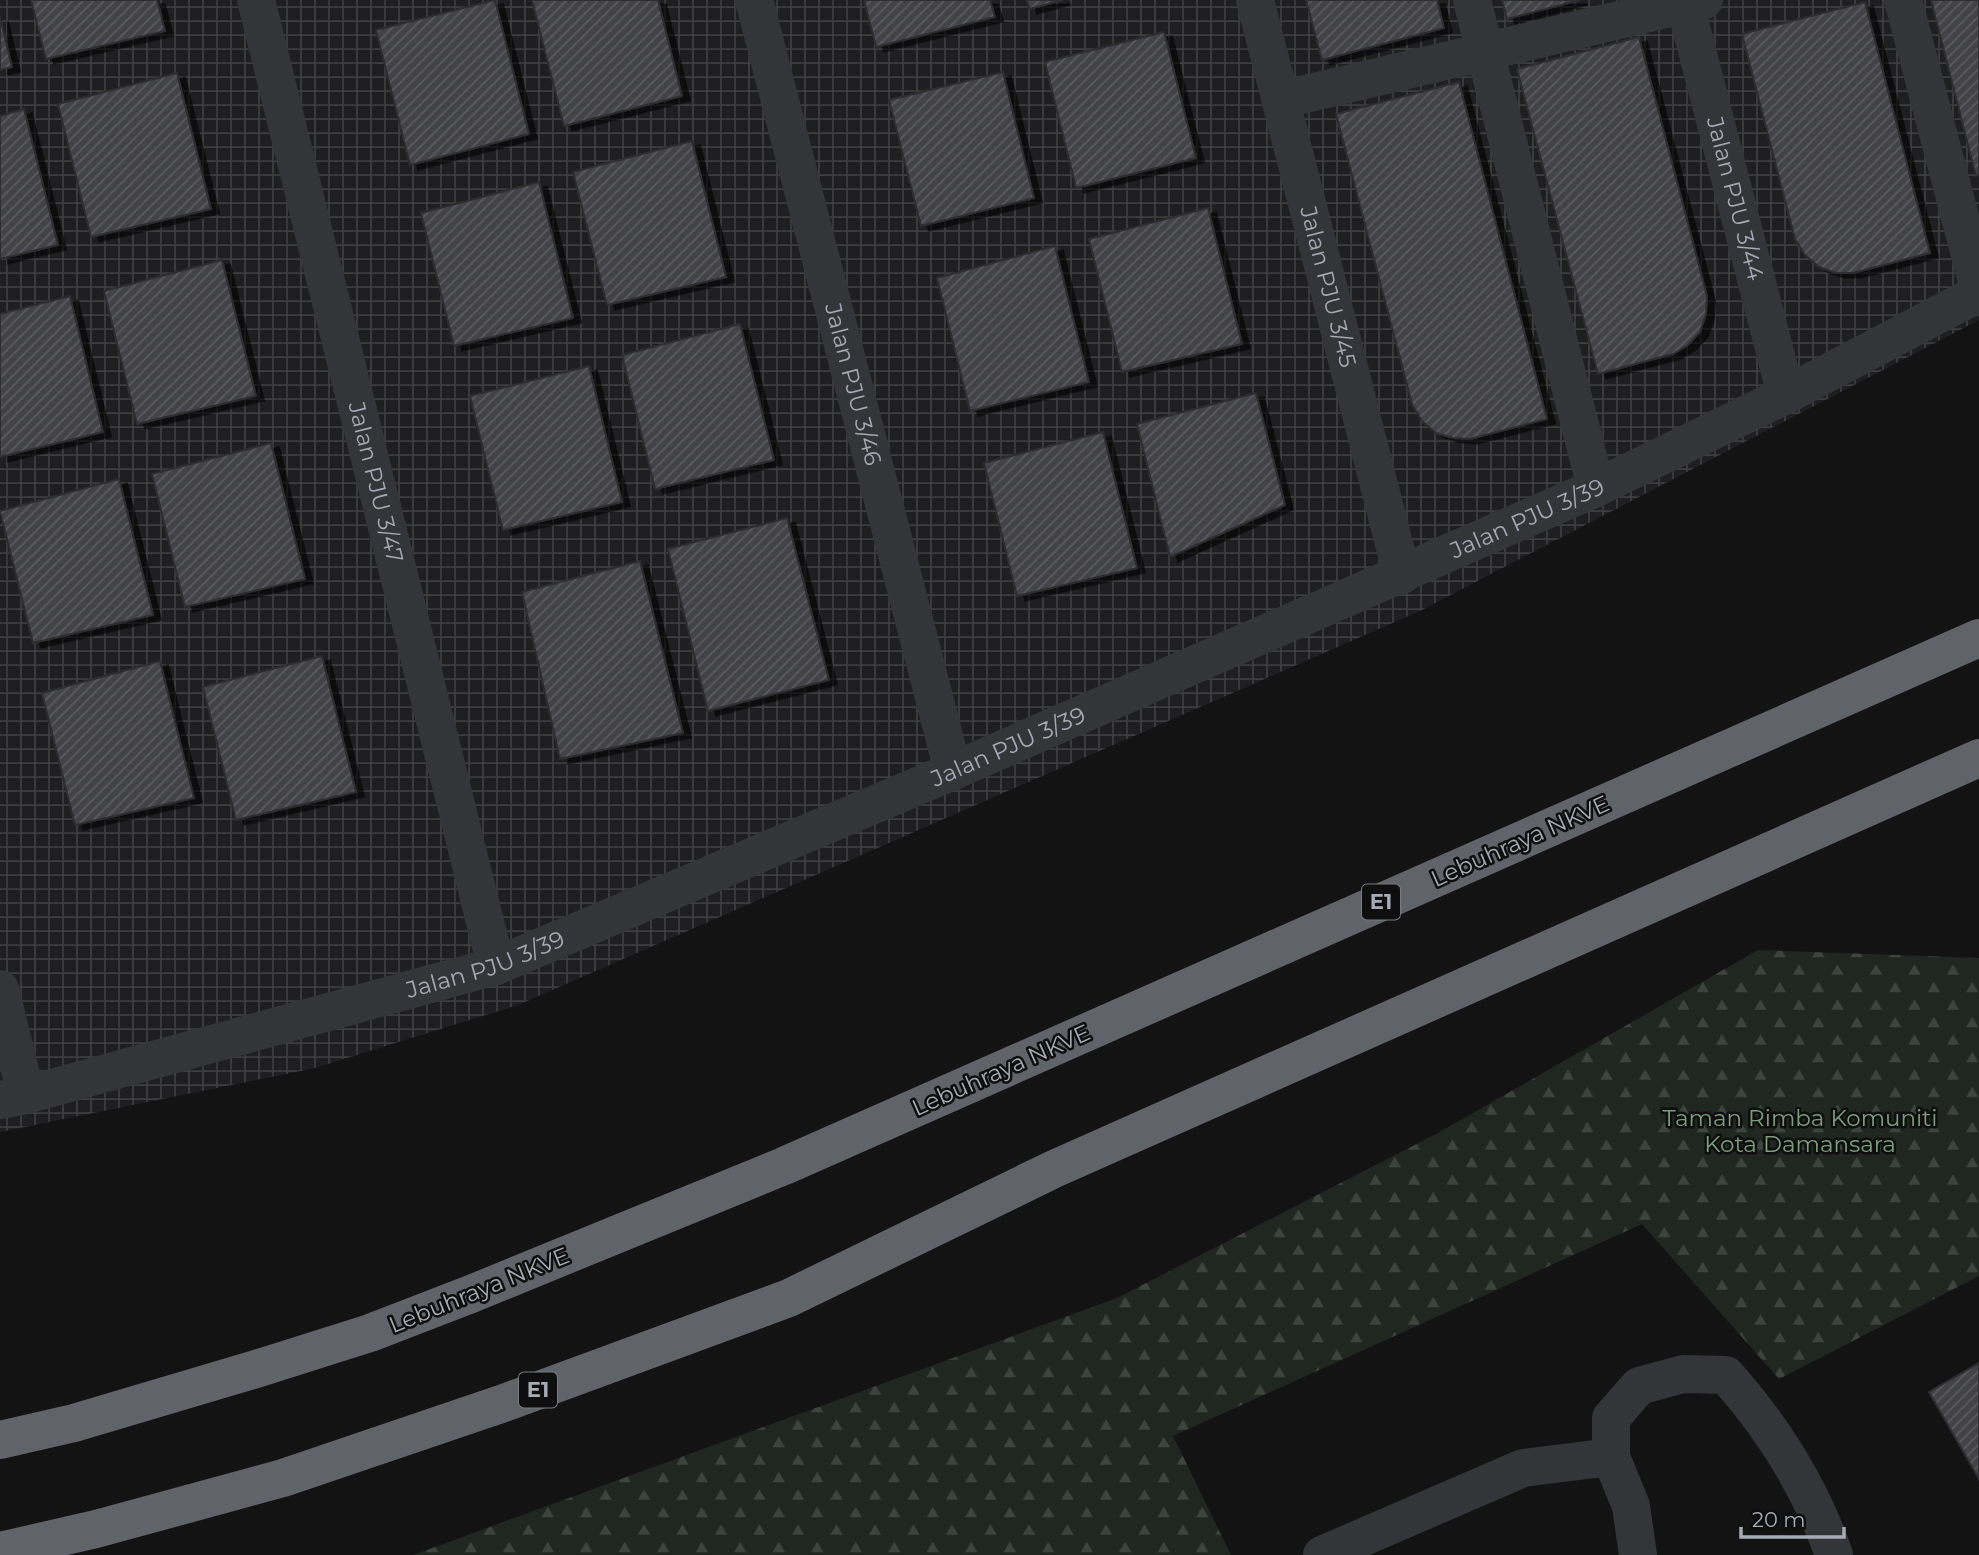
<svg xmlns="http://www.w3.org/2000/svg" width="1979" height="1555" font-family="Montserrat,sans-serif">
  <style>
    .industrial { fill: url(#industrial-grid) }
    .forest { fill: url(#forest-firs) }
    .building { fill: url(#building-hatch); stroke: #2d2d30; stroke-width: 2; filter: url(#shadow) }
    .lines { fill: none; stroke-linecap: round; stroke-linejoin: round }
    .minor { stroke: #343539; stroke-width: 38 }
    .highway { stroke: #60636a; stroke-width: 38 }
    .labels { text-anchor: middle; stroke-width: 5; stroke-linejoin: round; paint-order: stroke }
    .shield { fill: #0e0e0f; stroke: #787b82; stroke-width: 2 }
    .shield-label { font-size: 21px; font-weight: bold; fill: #a5aab4 }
    .street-label { font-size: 23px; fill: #a5aab4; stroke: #0e0e0f }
    .park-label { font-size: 23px; fill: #7d9e7d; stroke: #0e0e0f }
  </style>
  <defs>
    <pattern id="industrial-grid" width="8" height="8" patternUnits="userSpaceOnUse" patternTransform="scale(1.75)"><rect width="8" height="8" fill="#1f1f21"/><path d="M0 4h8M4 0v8" fill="none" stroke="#3d3d3f"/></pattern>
    <pattern id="forest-firs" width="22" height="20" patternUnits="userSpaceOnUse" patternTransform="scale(1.75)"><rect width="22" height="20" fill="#1f2720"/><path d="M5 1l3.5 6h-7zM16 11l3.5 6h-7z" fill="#3d443e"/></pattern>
    <pattern id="building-hatch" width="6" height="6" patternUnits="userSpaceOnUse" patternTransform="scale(1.75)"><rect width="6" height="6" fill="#424347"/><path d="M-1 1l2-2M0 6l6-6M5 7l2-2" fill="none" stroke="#5a5b5f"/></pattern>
    <filter id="shadow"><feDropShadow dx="8" dy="4.5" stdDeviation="0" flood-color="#0009"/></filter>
  </defs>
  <rect width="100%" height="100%" fill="#131314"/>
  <path class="industrial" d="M0,0H1979V320L1420,611L518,1005L315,1068L0,1132Z"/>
  <path class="forest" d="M1758,950L1979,958V1276L1779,1379L1642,1224L1173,1436L1231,1555H413L1117,1298L1438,1133Z"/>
  <path class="building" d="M31,0H157L165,31L46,59Z
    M495,0L529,134L410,165L376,30Z
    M532,0H658L682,96L564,126Z
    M864,0H990L995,17L876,47Z
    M1027,0H1063L1029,9Z
    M1306,0H1437L1444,28L1322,60Z
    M1502,0H1580L1507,19Z
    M1931,0H1979V175L1976,176Z
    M1865,2L1930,253L1853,273H1836L1819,267L1805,255L1795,239L1742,34Z
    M0,17L12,67L0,70Z
    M1164,32L1196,158L1076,188L1045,62Z
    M1639,37L1707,296L1706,314L1700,332L1688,345L1673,354L1598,374L1517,69Z
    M1003,72L1034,198L921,226L889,100Z
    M177,73L211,209L91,237L58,104Z
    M1459,82L1547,419L1470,439L1453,438L1436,433L1422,421L1412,404L1336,114Z
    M24,109L58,245L0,259V116Z
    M692,141L726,277L607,305L573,172Z
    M539,182L573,318L454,346L421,213Z
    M1208,208L1242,344L1122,372L1089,239Z
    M1055,246L1089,382L970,411L937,278Z
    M222,260L256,396L137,424L104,291Z
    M70,296L103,432L0,457V314Z
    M740,324L774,460L655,489L622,355Z
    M589,366L622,502L503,530L470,396Z
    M1256,393L1285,505L1170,557L1137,424Z
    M1103,432L1137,568L1017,596L984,463Z
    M271,443L305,579L185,607L152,474Z
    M119,479L153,615L33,643L0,511Z
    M787,518L829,680L708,711L668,549Z
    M640,561L683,733L560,759L522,592Z
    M322,656L356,792L236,820L203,687Z
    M160,661L194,798L75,825L42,693Z
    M1979,1363V1479L1929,1392Z"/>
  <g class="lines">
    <g class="minor">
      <path id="s1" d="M256,0L496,966"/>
      <path id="s2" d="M754,0L953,771"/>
      <path id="s3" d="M1255,0L1402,575"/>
      <path d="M1472,0L1596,488"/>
      <path id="s4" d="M1684,0L1786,395"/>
      <path d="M1903,0L1979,289"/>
      <path d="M1280,100L1704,0"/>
      <path d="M0,989L26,1095"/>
      <path id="s5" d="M0,1100L26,1095L496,966L953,771L1596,488L1786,395L1979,293"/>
      <path d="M1322,1555L1523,1468L1611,1457"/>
      <path d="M1638,1555L1631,1506L1611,1457V1418L1639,1386L1683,1374L1726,1375C1773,1428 1811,1488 1834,1555"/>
    </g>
    <path class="highway" d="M0,1440L74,1423L256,1369L370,1333L471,1294L784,1166L1979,638
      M0,1551L96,1529L283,1478L501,1404L789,1298L1054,1169L1979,758"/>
  </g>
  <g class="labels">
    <g class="shield">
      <rect x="1362" y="884.5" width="38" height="35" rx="5"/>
      <rect x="519" y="1372.5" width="38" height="35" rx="5"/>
    </g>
    <g class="shield-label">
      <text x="1381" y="909">E1</text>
      <text x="538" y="1397">E1</text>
    </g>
    <g class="street-label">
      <text dy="8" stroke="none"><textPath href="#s4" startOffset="205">Jalan PJU 3/44</textPath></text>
      <text dy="8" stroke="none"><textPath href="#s3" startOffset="296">Jalan PJU 3/45</textPath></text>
      <text dy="8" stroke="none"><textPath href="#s2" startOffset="397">Jalan PJU 3/46</textPath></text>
      <text dy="8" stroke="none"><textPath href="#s1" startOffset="497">Jalan PJU 3/47</textPath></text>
      <text dy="8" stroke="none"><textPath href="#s5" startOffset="1638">Jalan PJU 3/39</textPath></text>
      <text dy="8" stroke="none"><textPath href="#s5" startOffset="1071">Jalan PJU 3/39</textPath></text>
      <text transform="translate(1520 841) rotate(-24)" y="8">Lebuhraya NKVE</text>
      <text dy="8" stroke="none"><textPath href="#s5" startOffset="504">Jalan PJU 3/39</textPath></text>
      <text transform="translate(1001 1070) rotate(-24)" y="8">Lebuhraya NKVE</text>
      <text transform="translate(479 1290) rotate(-22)" y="8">Lebuhraya NKVE</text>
    </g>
    <g class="park-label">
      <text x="1800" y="1126">Taman Rimba Komuniti<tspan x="1800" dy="26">Kota Damansara</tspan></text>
    </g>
  </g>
  <path d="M1741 1527v10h103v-10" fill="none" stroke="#a5aab4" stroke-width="3.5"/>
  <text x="1752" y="1527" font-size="21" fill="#a5aab4" stroke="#0e0e0f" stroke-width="5" paint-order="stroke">20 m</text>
</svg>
